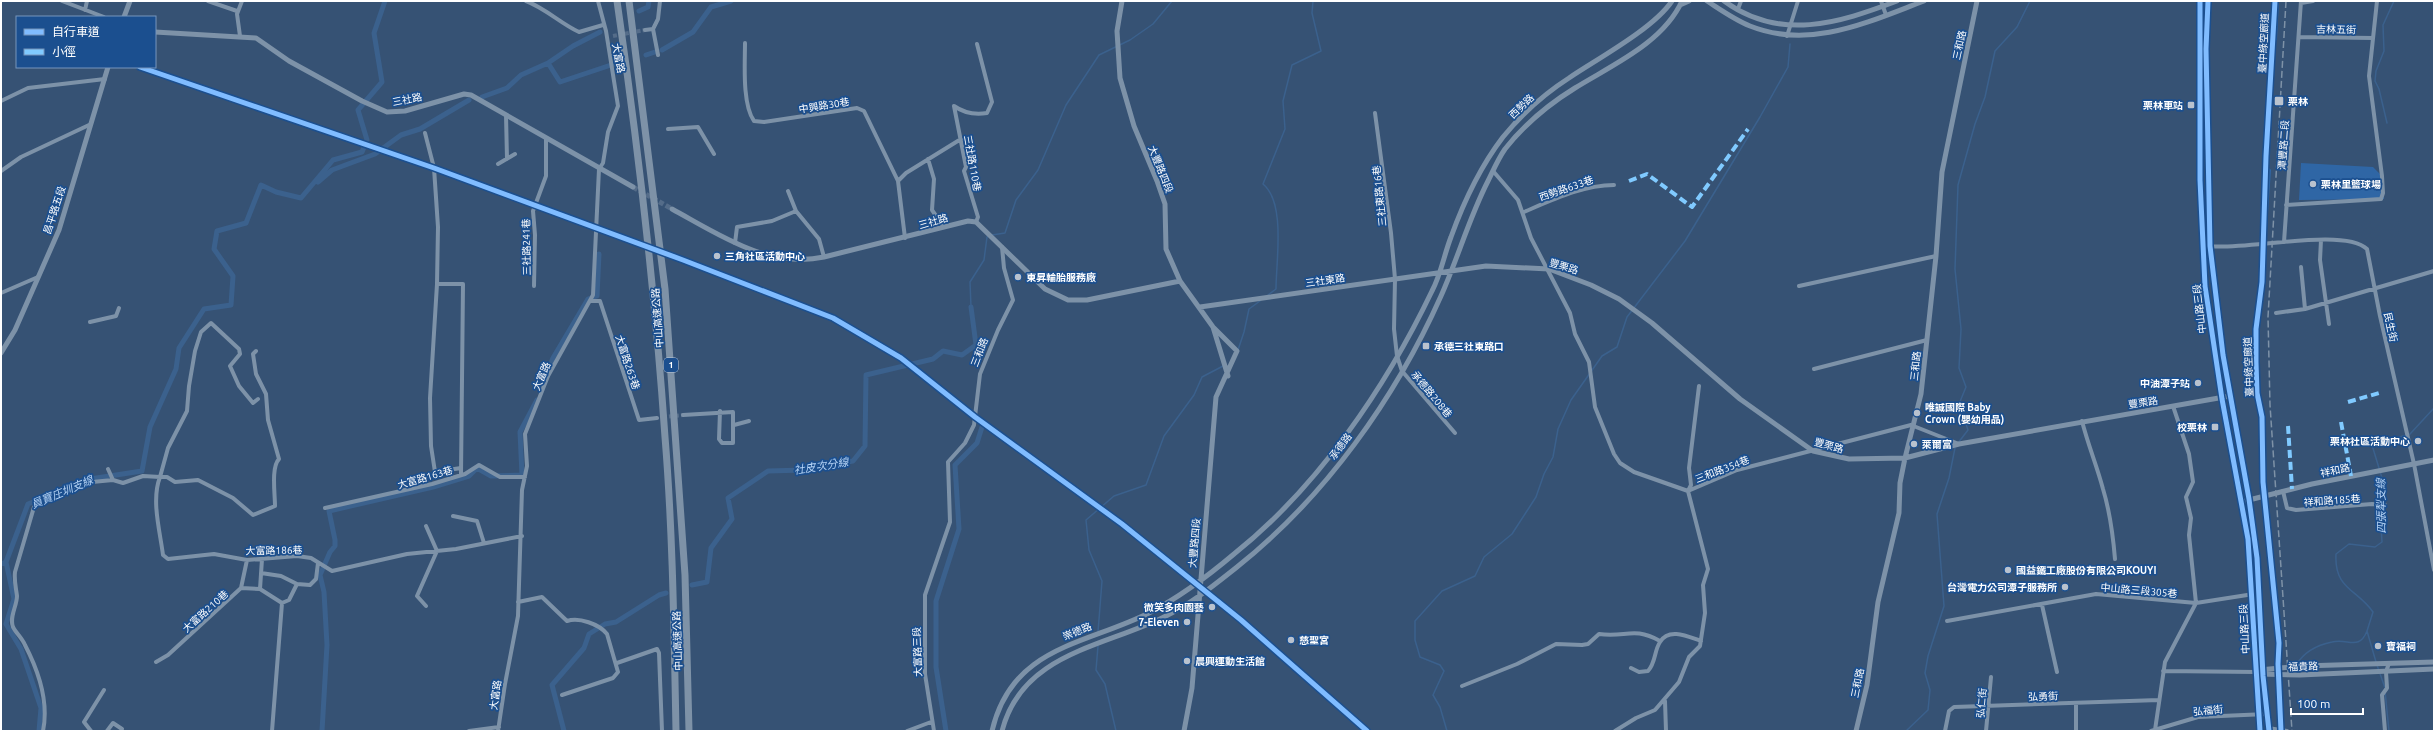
<svg xmlns="http://www.w3.org/2000/svg" width="2435" height="732" font-family="Ubuntu,'Noto Sans TC',sans-serif">
  <style>
    .green { fill: #2f66a5 }
    .lines { fill: none; stroke-linecap: round; stroke-linejoin: round }
    .stream { stroke: #3b618d; stroke-width: 1.5 }
    .canal { stroke: #3b618d; stroke-width: 5 }
    .minor-tunnel { stroke: #546c89; stroke-width: 4; stroke-dasharray: 4 2; stroke-linecap: butt }
    .tertiary-tunnel { stroke: #546c89; stroke-width: 5; stroke-dasharray: 5 2.5; stroke-linecap: butt }
    .minor { stroke: #7d92a8; stroke-width: 4 }
    .tertiary { stroke: #7d92a8; stroke-width: 5 }
    .primary { stroke: #7d8ea7; stroke-width: 6 }
    .motorway { stroke: #7e92a7; stroke-width: 7 }
    .rail { stroke: #7e92a7; stroke-width: 1.5; stroke-dasharray: 7 3; stroke-linecap: butt }
    .quiet { stroke: #80caff; stroke-width: 4; stroke-dasharray: 8 4; stroke-linecap: butt }
    .cycleway-casing { stroke: #1b4f8f; stroke-width: 8 }
    .cycleway { stroke: #80bcff; stroke-width: 5 }
    .poi-dot { fill: #b9c2ce; stroke: #1b4f8f; stroke-width: 1.5 }
    .labels { text-anchor: middle; stroke-width: 3.5; stroke-linejoin: round; paint-order: stroke }
    .shield { fill: #1b4f8f; stroke: #bbcadd; stroke-width: 1 }
    .shield-label { font-size: 9px; font-weight: bold; fill: #fff }
    .street-label { font-size: 10px; fill: #fff; stroke: #1b4f8f }
    .poi-label { font-size: 10px; font-weight: bold; fill: #fff; stroke: #1b4f8f; text-anchor: start }
    .water-label { font-size: 11px; font-style: italic; fill: #b5d3f5; stroke: #1b4f8f }
  </style>
  <rect width="100%" height="100%" fill="#365274"/>
  <path class="green" d="M2273,1H2279L2277,40H2274L2267,166L2271,170L2266,242H2260Z
    M2301,163L2373,167L2382,176L2384,199L2299,200Z"/>
  <g class="lines">
    <path class="stream" d="M2387,123L2379,89L2375,81L2376,71L2384,51L2383,25L2394,1
      M992,235L1005,233L1016,200L1038,170L1066,105L1099,55L1130,40L1153,24L1172,1
      M1268,295L1276,289C1276,261 1286,203 1263,184L1285,129L1283,101L1292,65L1321,51L1312,13L1313,1
      M971,307L970,282L984,260L987,237L989,236
      M1238,350L1244,332L1249,309L1260,301
      M1958,443L1968,430L1959,404L1966,387L1959,368L1961,329L1955,269L1958,185L1975,124L1985,97L1995,51L2017,27L2030,1
      M1098,632L1102,581L1089,550L1086,520L1114,496L1146,485L1164,436L1194,395L1202,377L1223,366
      M1098,646L1096,670L1105,684L1116,731
      M2376,662L2367,631L2373,612C2357,589 2334,589 2336,554L2349,544L2375,547L2382,542L2380,509L2382,478L2372,445L2410,434L2434,408
      M2296,665C2304,652 2317,645 2332,642C2348,638 2359,651 2367,631
      M2377,665L2385,688
      M2292,672L2294,668
      M2385,691L2389,731
      M1447,731L1440,707L1433,695L1444,671L1440,665L1420,657L1415,640V621L1442,591L1475,576L1484,557L1512,534L1536,497L1544,474L1553,457L1558,429L1571,400L1602,356L1617,347L1627,317L1685,241L1760,117L1788,67L1790,44
      M1906,731L1928,710L1930,690L1925,673L1928,656L1944,606L1937,514L1949,478L1955,448"/>
    <path class="canal" d="M639,11L648,7L649,1
      M662,50L693,32L711,7L731,1
      M646,55L655,52
      M548,63L560,82L617,63
      M482,97L507,88L521,75L548,63L573,46L600,32
      M318,182L332,170L375,154L401,135L420,129L469,100
      M542,387L553,358L588,299L597,296L599,254
      M6,562L14,599L6,624L21,649L41,708L39,731
      M1,564L6,562L28,504L90,479L142,471L150,427L176,369L179,348L204,309L231,305L233,276L214,249L217,231L246,223L261,185L276,192L301,198L333,160L362,152L367,140L358,110L382,82L374,33L385,1
      M692,585L707,582L711,548L732,519L728,498L768,471L804,470L853,461L865,446L866,375L933,359L943,351L962,355L976,345L971,307
      M322,731L327,645L324,592L320,575L330,552L335,546V540L329,511L433,487L469,476L477,468L491,476L522,475L520,432L537,400
      M564,731L552,685L584,648L589,634L605,624L616,622L659,595L666,593
      M946,731L936,667V601L959,529L955,465L977,443L982,427"/>
    <path class="minor-tunnel" d="M613,36L645,30
      M663,417L683,415"/>
    <path class="tertiary-tunnel" d="M633,187L672,209"/>
    <path class="minor" d="M62,1L104,17
      M208,1L237,11
      M526,1C545,8 560,23 579,32L603,25
      M1881,1L1886,15
      M2301,3L2313,1
      M1738,9L1741,1
      M85,10L87,1
      M645,30L653,29
      M240,36L237,14L242,1
      M1787,36L1798,1
      M2299,37L2373,38
      M745,43C745,63 742,104 754,121L764,122L857,108L864,111L898,181L905,238
      M658,55L653,29L658,19L660,1
      M1,101L28,88L105,79
      M954,106L966,167L964,171L978,217L976,222
      M954,106C964,113 975,115 987,113L992,102L977,44
      M1375,113L1391,233L1395,279L1394,329L1397,356L1402,371L1455,433
      M506,115L507,159
      M668,129L698,127L714,154
      M425,133L434,168L438,227L437,284L430,398L431,446L435,472L461,468
      M928,159L934,179L932,210L943,226
      M498,164L515,154
      M1,171L21,157L89,125
      M1493,171L1518,200L1531,238L1570,313L1575,334L1589,362L1595,407L1614,454L1620,463L1634,472L1688,491L1737,470L1911,425L1959,444
      M898,181L906,173L961,139
      M2286,205L2381,199L2383,193L2382,176L2369,76L2377,1
      M796,211L819,239L824,257
      M1524,212C1552,200 1583,185 1614,185
      M2321,240L2320,260L2329,324
      M2284,242L2301,1
      M735,243L737,227L772,221L796,211L788,191
      M2208,246C2243,251 2343,227 2367,249L2380,316L2414,464L2434,570
      M2301,267L2305,309
      M437,284H463L461,475
      M534,286L535,235L533,211L546,176V138
      M1799,286L1936,256
      M1,293L38,277
      M591,301H600L639,420L657,418
      M2276,313L2305,309L2434,271
      M90,322L116,316L119,308
      M256,351L253,354L256,374L266,394L268,420L279,459C271,467 275,494 275,506L253,515L233,498L198,480L175,482L167,477H160L168,448L187,411L189,386L195,351L201,332L211,323L239,349L240,354L230,366L239,386L253,403L258,399
      M1814,369L1927,340
      M683,415L733,412V443H722L719,439L720,411
      M2082,421C2088,445 2097,466 2103,489C2110,512 2113,535 2115,559
      M734,425L749,421
      M108,469L113,480
      M1688,491L1691,485L1689,468L1699,386
      M2283,491L2287,508L2296,510L2372,504L2385,505
      M325,508L432,484L465,474L479,465L500,477H525
      M453,516L477,521L484,543
      M426,526L437,551L417,596L426,606
      M261,573L281,576L297,584L310,585L316,579L318,563
      M241,588L260,589L282,603L289,600L297,584
      M260,589L262,559
      M518,602L542,597L567,621C579,617 599,624 607,634L618,672L613,678L562,695
      M2042,605L2057,672
      M1947,621L2096,594L2196,603L2260,593
      M156,662L168,655L241,588L247,560
      M617,663L657,649L659,653L662,731
      M1631,668L1639,672L1648,671C1656,662 1654,651 1660,642C1669,627 1689,637 1701,641
      M2163,671L2256,672
      M1462,686L1517,664L1556,644L1582,645L1588,644L1599,634C1626,638 1633,626 1660,641
      M1665,701L1666,731
      M2076,703V731
      M2268,728L2287,731
      M2155,730L2165,662L2196,603L2189,535L2191,518L2186,497L2193,482L2189,454L2173,406
      M43,731C49,702 38,670 25,645C22,638 16,633 13,627C9,617 17,606 17,596C16,588 14,581 15,572L34,507L92,482L113,480L123,483L143,476L160,477C151,500 160,531 163,555L168,559L214,554L247,560L297,556L311,558L332,571L407,554L456,549L522,536
      M91,731L84,722L104,690
      M107,731L113,723L122,729
      M272,731L282,603
      M469,731L499,727
      M498,731L505,684L518,616L522,490L527,466L525,434L548,376L593,295L599,169L603,163L608,132L618,106L606,31L598,1
      M907,731L931,722
      M934,731L925,674V595L950,522L948,462L965,443L974,425L980,374L998,330L1013,300L1004,268L1002,247
      M1615,731L1636,718L1655,710L1679,682L1689,657L1700,646L1705,613L1703,585L1708,569L1688,491
      M1945,731L1949,711L1954,707L2159,700
      M1986,731L1991,677
      M2151,731L2198,717L2267,714
      M2385,731L2382,695L2387,688L2386,672L2389,663"/>
    <path class="tertiary" d="M1122,1L1117,31L1120,78L1134,126L1157,181L1165,204L1166,249L1180,281L1213,327L1237,351L1216,397L1192,688L1184,731
      M1707,1C1721,10 1735,20 1750,26C1810,50 1868,22 1924,1
      M1724,1C1780,42 1839,23 1897,1
      M1680,5L1689,1
      M124,17L130,1
      M155,32L256,38L289,61L362,101L387,112L405,111L464,94L471,95L633,187
      M672,209C718,234 768,269 824,257L968,221L976,222L1045,289L1068,300H1087L1180,281
      M1200,307L1486,266L1549,269L1591,285L1619,299L1652,323L1740,399L1813,451L1849,459L1905,458L1959,444L2230,396
      M1213,327L1228,376
      M1,353L15,330L59,230L108,67
      M2241,502L2312,484L2434,460
      M2259,670L2302,666L2434,662
      M2260,674L2300,675L2434,669
      M992,731C1012,646 1085,645 1149,613C1180,597 1208,576 1234,554C1318,487 1386,387 1432,291C1441,274 1444,255 1451,237C1464,201 1480,167 1503,137C1522,114 1544,94 1569,78C1597,59 1653,29 1672,1
      M1002,731C1022,653 1104,647 1164,617C1191,604 1213,586 1237,567C1325,497 1395,399 1441,296C1458,258 1469,218 1488,181C1493,171 1498,159 1505,149C1524,125 1549,104 1575,88C1612,65 1663,43 1682,1
      M1856,731L1867,685L1878,602L1899,513L1900,483L1905,458L1921,394L1936,256L1942,172L1977,1"/>
    <path class="primary" d="M2200,1V180L2205,286L2222,399L2248,539L2260,731
      M2208,1L2206,49L2210,246L2223,355L2249,499L2257,558L2263,676L2269,731"/>
    <path class="motorway" d="M617,1C638,146 655,291 665,437C673,535 674,633 676,731
      M629,1L665,289L685,575L689,731"/>
    <path class="rail" d="M2286,1L2268,317L2270,405L2292,731"/>
    <path class="quiet" d="M1629,181L1647,174L1692,207L1748,129
      M2348,402L2379,393
      M2341,422L2351,476
      M2288,426L2292,489"/>
    <g class="cycleway-casing">
      <path id="cycleway" d="M2200,1V180L2205,286L2222,399L2248,539L2260,731
        M2208,1L2206,49L2210,246L2223,355L2249,499L2257,558L2263,676L2269,731
        M2275,1L2266,156L2262,282L2256,329V362L2257,393L2262,417L2263,482L2279,643L2278,664L2281,731
        M140,67L434,168L683,260L833,318L901,358L975,417L1122,524L1241,620L1367,731"/>
    </g>
    <use href="#cycleway" class="cycleway"/>
  </g>
  <g class="poi-dot">
    <rect x="2274" y="96" width="10" height="10" rx="2"/>
    <rect x="2187" y="101" width="8" height="8" rx="2"/>
    <circle cx="2313" cy="184" r="4"/>
    <circle cx="717" cy="256" r="4"/>
    <circle cx="1018" cy="277" r="4"/>
    <rect x="1422" y="342" width="8" height="8" rx="2"/>
    <circle cx="2198" cy="383" r="4"/>
    <circle cx="1917" cy="413" r="4"/>
    <rect x="2211" y="423" width="8" height="8" rx="2"/>
    <circle cx="2418" cy="441" r="4"/>
    <circle cx="1914" cy="444" r="4"/>
    <circle cx="2008" cy="570" r="4"/>
    <circle cx="2065" cy="587" r="4"/>
    <circle cx="1212" cy="607" r="4"/>
    <circle cx="1187" cy="622" r="4"/>
    <circle cx="1291" cy="640" r="4"/>
    <circle cx="2378" cy="646" r="4"/>
    <circle cx="1187" cy="661" r="4"/>
  </g>
  <g class="labels">
    <rect class="shield" x="664" y="358" width="14" height="14" rx="3"/>
    <g class="shield-label">
      <text x="671" y="368">1</text>
    </g>
    <g class="street-label">
      <text transform="translate(2336 29) rotate(1)" y="4">吉林五街</text>
      <text transform="translate(2263 43) rotate(-87)" y="4">臺中綠空廊道</text>
      <text transform="translate(1959 45) rotate(-78)" y="4">三和路</text>
      <text transform="translate(619 58) rotate(79)" y="4">大富路</text>
      <text transform="translate(407 99) rotate(-11)" y="4">三社路</text>
      <text transform="translate(824 105) rotate(-9)" y="4">中興路30巷</text>
      <text transform="translate(1521 106) rotate(-44)" y="4">西勢路</text>
      <text transform="translate(2283 145) rotate(-86)" y="4">潭豐路二段</text>
      <text transform="translate(973 163) rotate(80)" y="4">三社路110巷</text>
      <text transform="translate(1161 169) rotate(68)" y="4">大豐路四段</text>
      <text transform="translate(1566 188) rotate(-19)" y="4">西勢路633巷</text>
      <text transform="translate(1379 196) rotate(-96)" y="4">三社東路16巷</text>
      <text transform="translate(54 210) rotate(-72)" y="4">昌平路五段</text>
      <text transform="translate(933 221) rotate(-16)" y="4">三社路</text>
      <text transform="translate(526 247) rotate(-91)" y="4">三社路241巷</text>
      <text transform="translate(1564 266) rotate(17)" y="4">豐栗路</text>
      <text transform="translate(1325 280) rotate(-8)" y="4">三社東路</text>
      <text transform="translate(2199 309) rotate(-97)" y="4">中山路三段</text>
      <text transform="translate(657 318) rotate(-94)" y="4">中山高速公路</text>
      <text transform="translate(2391 327) rotate(78)" y="4">民生街</text>
      <text transform="translate(979 352) rotate(-69)" y="4">三和路</text>
      <text transform="translate(628 362) rotate(72)" y="4">大富路263巷</text>
      <text transform="translate(1915 366) rotate(-84)" y="4">三和路</text>
      <text transform="translate(2248 367) rotate(-92)" y="4">臺中綠空廊道</text>
      <text transform="translate(541 376) rotate(-67)" y="4">大富路</text>
      <text transform="translate(1432 394) rotate(50)" y="4">承德路208巷</text>
      <text transform="translate(2143 402) rotate(-9)" y="4">豐栗路</text>
      <text transform="translate(1829 445) rotate(16)" y="4">豐栗路</text>
      <text transform="translate(1340 446) rotate(-53)" y="4">承德路</text>
      <text transform="translate(1722 469) rotate(-21)" y="4">三和路354巷</text>
      <text transform="translate(2335 470) rotate(-12)" y="4">祥和路</text>
      <text transform="translate(425 477) rotate(-16)" y="4">大富路163巷</text>
      <text transform="translate(2332 500) rotate(-4)" y="4">祥和路185巷</text>
      <text transform="translate(1194 543) rotate(-85)" y="4">大豐路四段</text>
      <text transform="translate(274 550) rotate(-1)" y="4">大富路186巷</text>
      <text transform="translate(2139 590) rotate(5)" y="4">中山路三段305巷</text>
      <text transform="translate(205 611) rotate(-42)" y="4">大富路210巷</text>
      <text transform="translate(2244 629) rotate(-93)" y="4">中山路三段</text>
      <text transform="translate(1077 631) rotate(-22)" y="4">崇德路</text>
      <text transform="translate(677 641) rotate(-92)" y="4">中山高速公路</text>
      <text transform="translate(917 652) rotate(-92)" y="4">大富路三段</text>
      <text transform="translate(2303 666) rotate(-2)" y="4">福貴路</text>
      <text transform="translate(1857 683) rotate(-79)" y="4">三和路</text>
      <text transform="translate(495 695) rotate(-82)" y="4">大富路</text>
      <text transform="translate(2043 696) rotate(-2)" y="4">弘勇街</text>
      <text transform="translate(1981 703) rotate(-85)" y="4">弘仁街</text>
      <text transform="translate(2208 710) rotate(-6)" y="4">弘福街</text>
    </g>
    <g class="poi-label">
      <text x="2288" y="105">栗林</text>
      <text x="2183" y="109" text-anchor="end">栗林車站</text>
      <text x="2321" y="188">栗林里籃球場</text>
      <text x="725" y="260">三角社區活動中心</text>
      <text x="1026" y="281">東昇輪胎服務廠</text>
      <text x="1434" y="350">承德三社東路口</text>
      <text x="2190" y="387" text-anchor="end">中油潭子站</text>
      <text x="1925" y="411">唯誠國際 Baby<tspan x="1925" dy="12">Crown (嬰幼用品)</tspan></text>
      <text x="2207" y="431" text-anchor="end">校栗林</text>
      <text x="2410" y="445" text-anchor="end">栗林社區活動中心</text>
      <text x="1922" y="448">萊爾富</text>
      <text x="2016" y="574">國益鐵工廠股份有限公司KOUYI</text>
      <text x="2057" y="591" text-anchor="end">台灣電力公司潭子服務所</text>
      <text x="1204" y="611" text-anchor="end">微笑多肉園藝</text>
      <text x="1179" y="626" text-anchor="end">7-Eleven</text>
      <text x="1299" y="644">慈聖宮</text>
      <text x="2386" y="650">寶福祠</text>
      <text x="1195" y="665">晨興運動生活館</text>
    </g>
    <g class="water-label">
      <text transform="translate(821 466) rotate(-9)" y="4">社皮次分線</text>
      <text transform="translate(62 492) rotate(-23)" y="4">員寶庄圳支線</text>
      <text transform="translate(2381 506) rotate(-91)" y="4">四張犁支線</text>
    </g>
  </g>
  <rect width="2435" height="732" fill="none" stroke="#ffffff" stroke-width="4"/>
  <rect x="16" y="16" width="140" height="52" fill="#1b4f8f" stroke="#7695bc"/>
  <rect x="24" y="29" width="20" height="6" fill="#80bcff" stroke="#7695bc"/>
  <text x="52" y="36" font-size="12" fill="#ffffff">自行車道</text>
  <rect x="24" y="49" width="20" height="6" fill="#80caff" stroke="#7695bc"/>
  <text x="52" y="56" font-size="12" fill="#ffffff">小徑</text>
  <path d="M2291 708v6h72v-6" fill="none" stroke="#ffffff" stroke-width="2"/>
  <text x="2297" y="708" font-size="12" fill="#ffffff" stroke="#1b4f8f" stroke-width="3" paint-order="stroke">100 m</text>
</svg>
